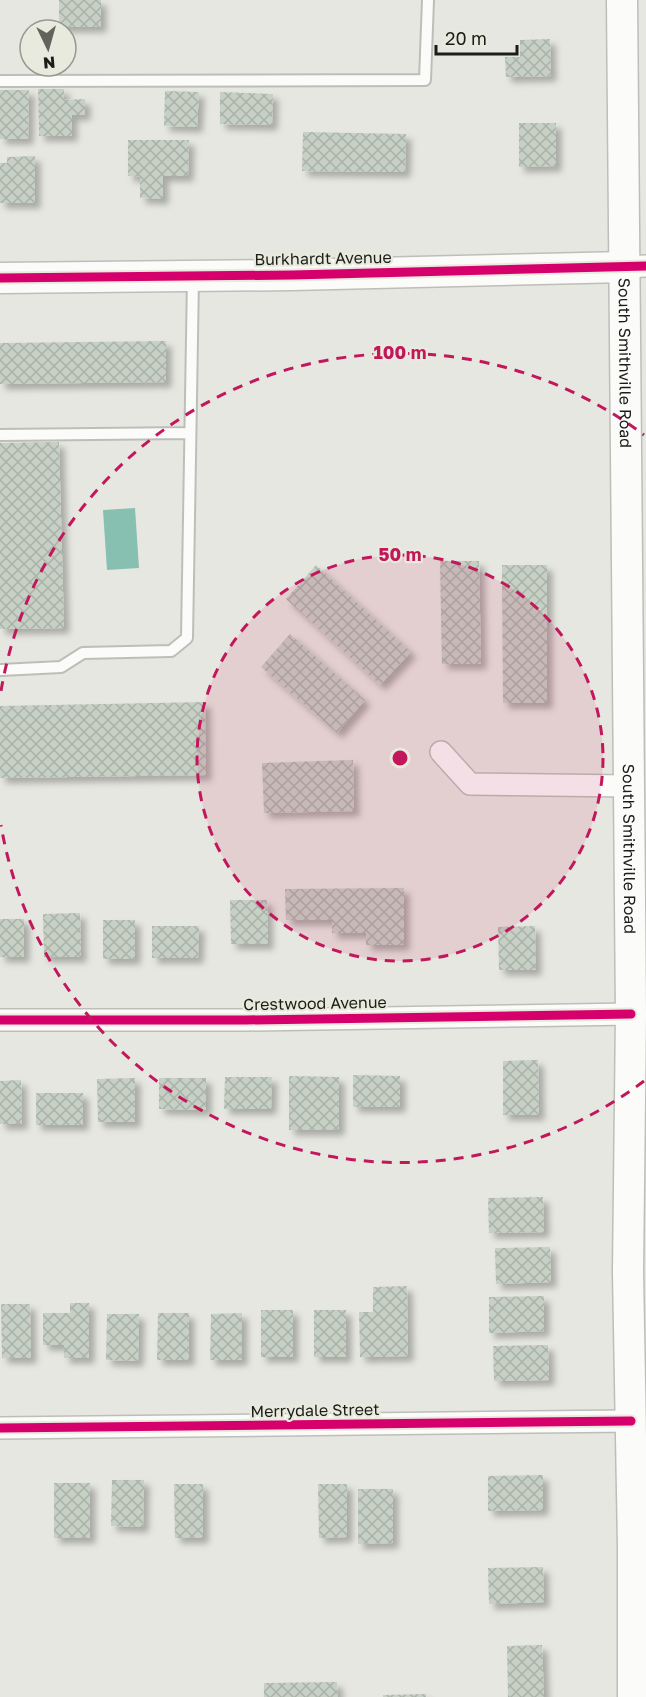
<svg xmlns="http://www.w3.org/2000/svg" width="646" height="1697" font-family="'Golos Text',sans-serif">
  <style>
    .water { fill: #87c0b1 }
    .building { fill: url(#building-cross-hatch); filter: url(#shadow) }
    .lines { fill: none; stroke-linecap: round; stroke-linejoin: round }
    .lane-casing { stroke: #bebeb9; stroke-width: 14 }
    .street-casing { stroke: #bebeb9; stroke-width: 24 }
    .secondary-casing { stroke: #bebeb9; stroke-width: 33 }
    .lane { stroke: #fbfbfa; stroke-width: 10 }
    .street { stroke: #fbfbfa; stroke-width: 21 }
    .secondary { stroke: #fbfbfa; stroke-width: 30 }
    .cycleway-casing { stroke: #e9eade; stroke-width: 13 }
    .cycleway { stroke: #d6006c; stroke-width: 9 }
    .ring { fill: none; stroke: #c2185b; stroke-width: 3; stroke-dasharray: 10 8 }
    .labels { text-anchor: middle; stroke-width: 4.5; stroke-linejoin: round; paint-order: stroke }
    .street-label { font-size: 16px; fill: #1c1c18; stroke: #e9eade }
    .centre { fill: #c2185b; stroke: #e9eade; stroke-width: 3 }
    .ring-label { font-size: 18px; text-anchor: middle; font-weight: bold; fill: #c2185b; stroke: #e9eade; stroke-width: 4.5; stroke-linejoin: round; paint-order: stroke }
  </style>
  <defs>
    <pattern id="building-cross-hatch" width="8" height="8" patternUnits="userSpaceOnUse" patternTransform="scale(1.5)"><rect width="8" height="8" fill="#c7d0c4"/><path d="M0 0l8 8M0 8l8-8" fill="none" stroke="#aab2a8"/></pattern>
    <filter id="shadow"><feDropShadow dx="5.5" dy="5.5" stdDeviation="3" flood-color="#0004"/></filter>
  </defs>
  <rect width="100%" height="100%" fill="#e7e7e1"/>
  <path class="water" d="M135,508L139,568L107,570L103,510Z"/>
  <path class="building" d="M59,0H101V27H59Z
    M550,39L551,76L506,77L505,57H520V40Z
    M38,89H64V100L85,99V115H72V136H39Z
    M0,90H29L28,139H0Z
    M165,91L199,92L197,127L164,126Z
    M220,92L273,94L272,125L220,124Z
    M519,123H556V166L519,167Z
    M303,132L406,134L405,172L302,171Z
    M128,140H189L188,176H163V199L140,198V177L128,176Z
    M35,156V203H0V163H7V157Z
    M166,341V382L0,384V343Z
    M59,442L64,628L0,629V443Z
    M440,561H479L481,664H442Z
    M316,565L411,652L380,685L286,599Z
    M502,565H547V703H503Z
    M290,634L365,700L337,733L261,667Z
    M205,702L206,775L0,778V706Z
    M353,760L354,811L264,813L262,763Z
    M404,888V945H366V933H332V920H286L285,889Z
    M230,900H267L268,944H231Z
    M80,913L81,957H44L43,914Z
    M0,919H24V957H0Z
    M103,920H135V959H103Z
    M152,926H199L198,958H152Z
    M535,926L536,970H499L498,927Z
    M538,1060L539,1115H503V1061Z
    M353,1075L400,1076V1107H353Z
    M289,1076L339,1077V1130H289Z
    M225,1077H272L271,1109H224Z
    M135,1078V1122H98L97,1079Z
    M159,1078H206V1110L159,1109Z
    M21,1080L22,1124H0V1081Z
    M36,1093H83V1125H36Z
    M543,1197L544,1232L489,1233L488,1198Z
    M550,1247L551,1282L496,1284L495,1248Z
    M407,1286L408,1356L360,1357L359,1312H373V1287Z
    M544,1296V1331L489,1333V1297Z
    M70,1303H89V1358H64V1345H43V1313H70Z
    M1,1304H30L31,1358H2Z
    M261,1310H293V1357H261Z
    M314,1310H346V1357H314Z
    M158,1313H189V1360H157Z
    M242,1313V1360H210L211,1314Z
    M107,1314H139L138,1361L106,1360Z
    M548,1345L549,1380L494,1381L493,1346Z
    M543,1475V1510L488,1511V1476Z
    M112,1480H144L143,1527L111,1526Z
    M54,1483H90V1538H54Z
    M174,1484H203V1538H175Z
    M318,1484H347V1537L319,1538Z
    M358,1489H393V1543L358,1544Z
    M543,1567L544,1602L489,1604L488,1568Z
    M542,1645L544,1697H508L507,1646Z
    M337,1682L338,1697H264V1683Z
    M426,1694V1697H383V1695Z"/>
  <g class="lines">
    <g class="lane-casing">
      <path id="lane" d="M0,81L425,80L428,0
        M0,435L189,433
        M1,670L61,667L83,653L171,651L187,638L193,278"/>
    </g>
    <g class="street-casing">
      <path id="street" d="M625,267L646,266
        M441,752L470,784L629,786
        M0,1020H246L631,1014
        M0,1428L631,1421"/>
    </g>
    <g class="secondary-casing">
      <g id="secondary">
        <path id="s1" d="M622,0L631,1014L628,1272L633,1546V1697"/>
        <path d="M0,278L292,275L625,267"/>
      </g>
    </g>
    <use href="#lane" class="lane"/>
    <use href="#street" class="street"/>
    <use href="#secondary" class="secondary"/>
    <g class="cycleway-casing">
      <path id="cycleway" d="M0,278L292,275L646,266
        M0,1020H246L631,1014
        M0,1428L631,1421"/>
    </g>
    <use href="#cycleway" class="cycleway"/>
  </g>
  <circle cx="400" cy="758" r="203" fill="#c2185b" fill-opacity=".12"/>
  <g class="ring">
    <circle cx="400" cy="758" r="203"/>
    <path d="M644 1081A405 405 0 0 1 1 825M1 691A405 405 0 0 1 644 435"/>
  </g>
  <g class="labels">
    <g class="street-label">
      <text transform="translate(323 258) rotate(-1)" y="6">Burkhardt Avenue</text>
      <text dy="6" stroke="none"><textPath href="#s1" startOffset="363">South Smithville Road</textPath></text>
      <text dy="6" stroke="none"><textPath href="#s1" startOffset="849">South Smithville Road</textPath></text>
      <text transform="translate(315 1003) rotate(-1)" y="6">Crestwood Avenue</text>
      <text transform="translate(315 1410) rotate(-1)" y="6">Merrydale Street</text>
    </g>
  </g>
  <circle cx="400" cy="758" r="9" class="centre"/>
  <g class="ring-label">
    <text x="400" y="359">100 m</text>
    <text x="400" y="561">50 m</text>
  </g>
  <g transform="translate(48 48) rotate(175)"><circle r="28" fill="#e9eade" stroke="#97988f" stroke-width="1.5"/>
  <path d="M0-4.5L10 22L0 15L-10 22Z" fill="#63635e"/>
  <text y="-9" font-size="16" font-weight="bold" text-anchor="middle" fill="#1c1c18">N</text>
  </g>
  <path d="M436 45v9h81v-9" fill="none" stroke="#1c1c18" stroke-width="3"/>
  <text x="445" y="45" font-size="18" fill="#1c1c18" stroke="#e9eade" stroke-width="4.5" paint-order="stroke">20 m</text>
</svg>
